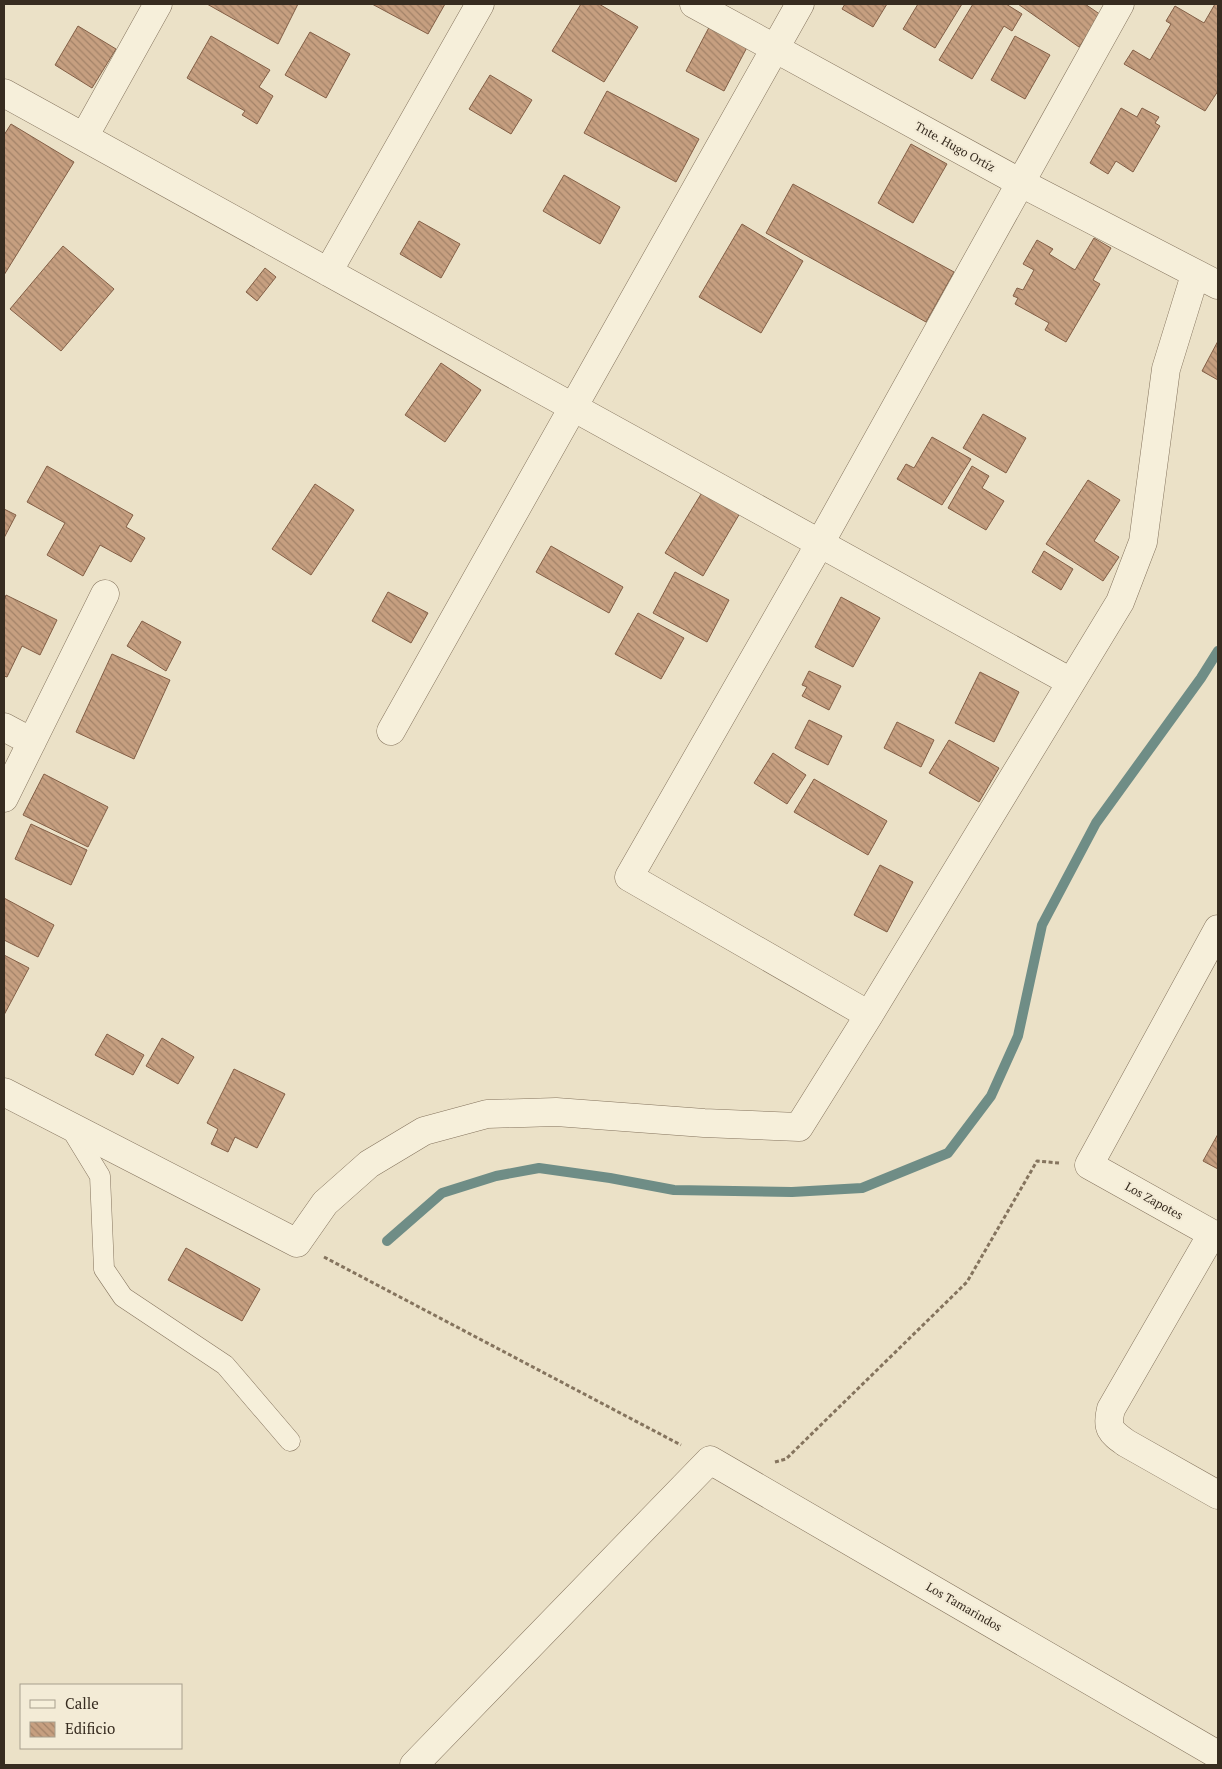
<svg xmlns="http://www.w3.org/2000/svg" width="1222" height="1769" font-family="'PT Serif',serif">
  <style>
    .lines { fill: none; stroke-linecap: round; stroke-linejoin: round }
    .stream { stroke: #6f8d86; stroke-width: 10 }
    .building { fill: url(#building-back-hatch); stroke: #835f46 }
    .lane-casing { stroke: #85745e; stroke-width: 21 }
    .street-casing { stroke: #85745e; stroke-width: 29 }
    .path { stroke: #85745e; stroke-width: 3; stroke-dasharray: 4 2.5; stroke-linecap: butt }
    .lane { stroke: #f6efda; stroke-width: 20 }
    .street { stroke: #f6efda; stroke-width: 28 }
    .labels { text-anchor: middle; stroke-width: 4.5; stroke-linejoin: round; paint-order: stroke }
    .street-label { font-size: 12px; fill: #372c20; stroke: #f3ebd6 }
  </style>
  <defs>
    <pattern id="building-back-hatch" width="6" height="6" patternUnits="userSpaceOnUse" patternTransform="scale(1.25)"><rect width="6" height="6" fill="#c69f80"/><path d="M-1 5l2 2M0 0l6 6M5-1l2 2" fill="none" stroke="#a28268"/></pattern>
  </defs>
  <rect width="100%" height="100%" fill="#ebe1c7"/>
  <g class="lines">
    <path class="stream" d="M387,1241L442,1193L496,1176L539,1168L610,1178L674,1190L792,1192L862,1188L948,1153L991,1096L1018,1036L1042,925L1096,823L1201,678L1218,651"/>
  </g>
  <path class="building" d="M207,4H298L278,44Z
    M372,4H445L428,34Z
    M581,4H599L638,27L604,82L552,51Z
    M845,4H887L873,27L842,9Z
    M918,4H962L935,48L903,29Z
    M973,4H1006L1022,14L1012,31L1004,26L972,79L939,60Z
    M1018,4H1085L1101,15L1079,47Z
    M1215,4H1218V91L1205,111L1124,64L1133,50L1150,60L1171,24L1166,21L1175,6L1204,23Z
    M715,16L753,36L724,91L686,71Z
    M78,26L116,49L92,88L55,65Z
    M310,32L350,54L326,98L285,75Z
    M211,36L270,70L259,87L273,96L257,124L242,115L245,111L187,78Z
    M1015,36L1050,55L1025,99L991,80Z
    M490,75L532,100L511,134L469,109Z
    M607,91L699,139L676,182L584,133Z
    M1121,108L1137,117L1142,108L1159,117L1155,123L1160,126L1133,172L1116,161L1108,174L1090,163Z
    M11,124L74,162L4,275V135Z
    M911,144L947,164L913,223L878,203Z
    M564,175L620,207L600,244L543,211Z
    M793,184L954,272L926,322L766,233Z
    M419,221L460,244L441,278L400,254Z
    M742,224L803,261L761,333L699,297Z
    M1094,238L1111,248L1093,280L1100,284L1066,342L1045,330L1049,323L1015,304L1018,298L1013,296L1017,288L1023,290L1034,270L1023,264L1037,240L1053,249L1049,254L1075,270Z
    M63,246L114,289L61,351L10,309Z
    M265,268L276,277L257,301L246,292Z
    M1218,341V380L1202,371Z
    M441,363L481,390L445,442L405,415Z
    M983,414L1026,438L1006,473L963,448Z
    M932,437L971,459L942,505L897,479L906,464L914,468Z
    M47,466L133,515L126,527L145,538L131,562L100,545L83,576L47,555L65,523L27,502Z
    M972,466L989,476L982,488L1004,501L986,530L948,508Z
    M1088,480L1120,500L1094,541L1119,557L1103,581L1046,544Z
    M315,484L354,510L311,575L272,549Z
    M706,486L743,508L703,576L665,553Z
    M4,509L16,515L4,538Z
    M551,546L623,587L609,613L536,572Z
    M1044,551L1073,569L1061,590L1032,572Z
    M675,572L729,600L707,642L653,613Z
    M388,592L428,613L411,643L372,621Z
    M6,595L57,620L40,655L22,646L7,677L4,676V601Z
    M841,597L880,618L853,667L815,647Z
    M638,613L684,638L661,679L615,654Z
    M142,621L181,642L166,671L127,646Z
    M112,654L170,680L134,759L76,732Z
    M809,671L841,686L829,710L802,696L807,687L802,685Z
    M980,672L1019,692L994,742L955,723Z
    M809,720L842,736L828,765L795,748Z
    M897,722L934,740L921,767L884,748Z
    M949,740L999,768L979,802L929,773Z
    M773,753L806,775L787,804L754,783Z
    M44,774L108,807L88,847L23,815Z
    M814,779L887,821L868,855L794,812Z
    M31,824L87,850L71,885L15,859Z
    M880,865L913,882L887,932L854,915Z
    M4,898L54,925L38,957L4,940Z
    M4,955L29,968L4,1015Z
    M107,1034L144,1055L133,1075L95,1055Z
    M162,1038L194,1057L178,1084L146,1066Z
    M234,1069L285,1094L257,1148L235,1137L228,1152L211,1144L218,1129L207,1123Z
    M1218,1134V1169L1203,1161Z
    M186,1248L260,1289L242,1321L168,1280Z"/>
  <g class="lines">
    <g class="lane-casing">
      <path id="lane" d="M70,1127L100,1176L104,1269L123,1297L225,1365L290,1441"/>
    </g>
    <g class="street-casing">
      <path id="street" d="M694,4L1021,183L1218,285
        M4,93L1071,682
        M84,137L158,4
        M328,272L480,4
        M4,727L32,742
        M391,731L800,4
        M4,798L105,594
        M1218,929L1089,1165L1218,1237
        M869,1015L629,877L819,545L1120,4
        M4,1092L297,1243L325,1203L369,1164L424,1131L487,1114L556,1112L704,1123L799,1127L869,1015L1120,602L1143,542L1166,369L1195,275
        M1212,1234L1111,1409C1106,1429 1111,1432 1126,1443L1218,1495
        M414,1765L710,1460L1218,1755"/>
    </g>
    <path class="path" d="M324,1257L681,1445
      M775,1462L786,1459L967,1282L1037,1161L1059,1163"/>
    <use href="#lane" class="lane"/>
    <use href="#street" class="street"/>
  </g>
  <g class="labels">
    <g class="street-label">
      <text transform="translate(955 147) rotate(29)" y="4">Tnte. Hugo Ortíz</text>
      <text transform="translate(1154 1201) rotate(29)" y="4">Los Zapotes</text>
      <text transform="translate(964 1607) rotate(30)" y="4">Los Tamarindos</text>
    </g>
  </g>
  <rect width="1222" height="1769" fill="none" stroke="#372c20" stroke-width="10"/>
  <rect x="20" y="1684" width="162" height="65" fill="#f3ebd6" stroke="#a89f8d"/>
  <rect x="30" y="1700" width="25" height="8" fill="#f6efda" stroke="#a89f8d"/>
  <text x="65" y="1709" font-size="15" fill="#372c20">Calle</text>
  <rect x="30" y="1722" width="25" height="15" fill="url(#building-back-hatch)" stroke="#a89f8d"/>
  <text x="65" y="1734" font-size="15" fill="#372c20">Edificio</text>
</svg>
